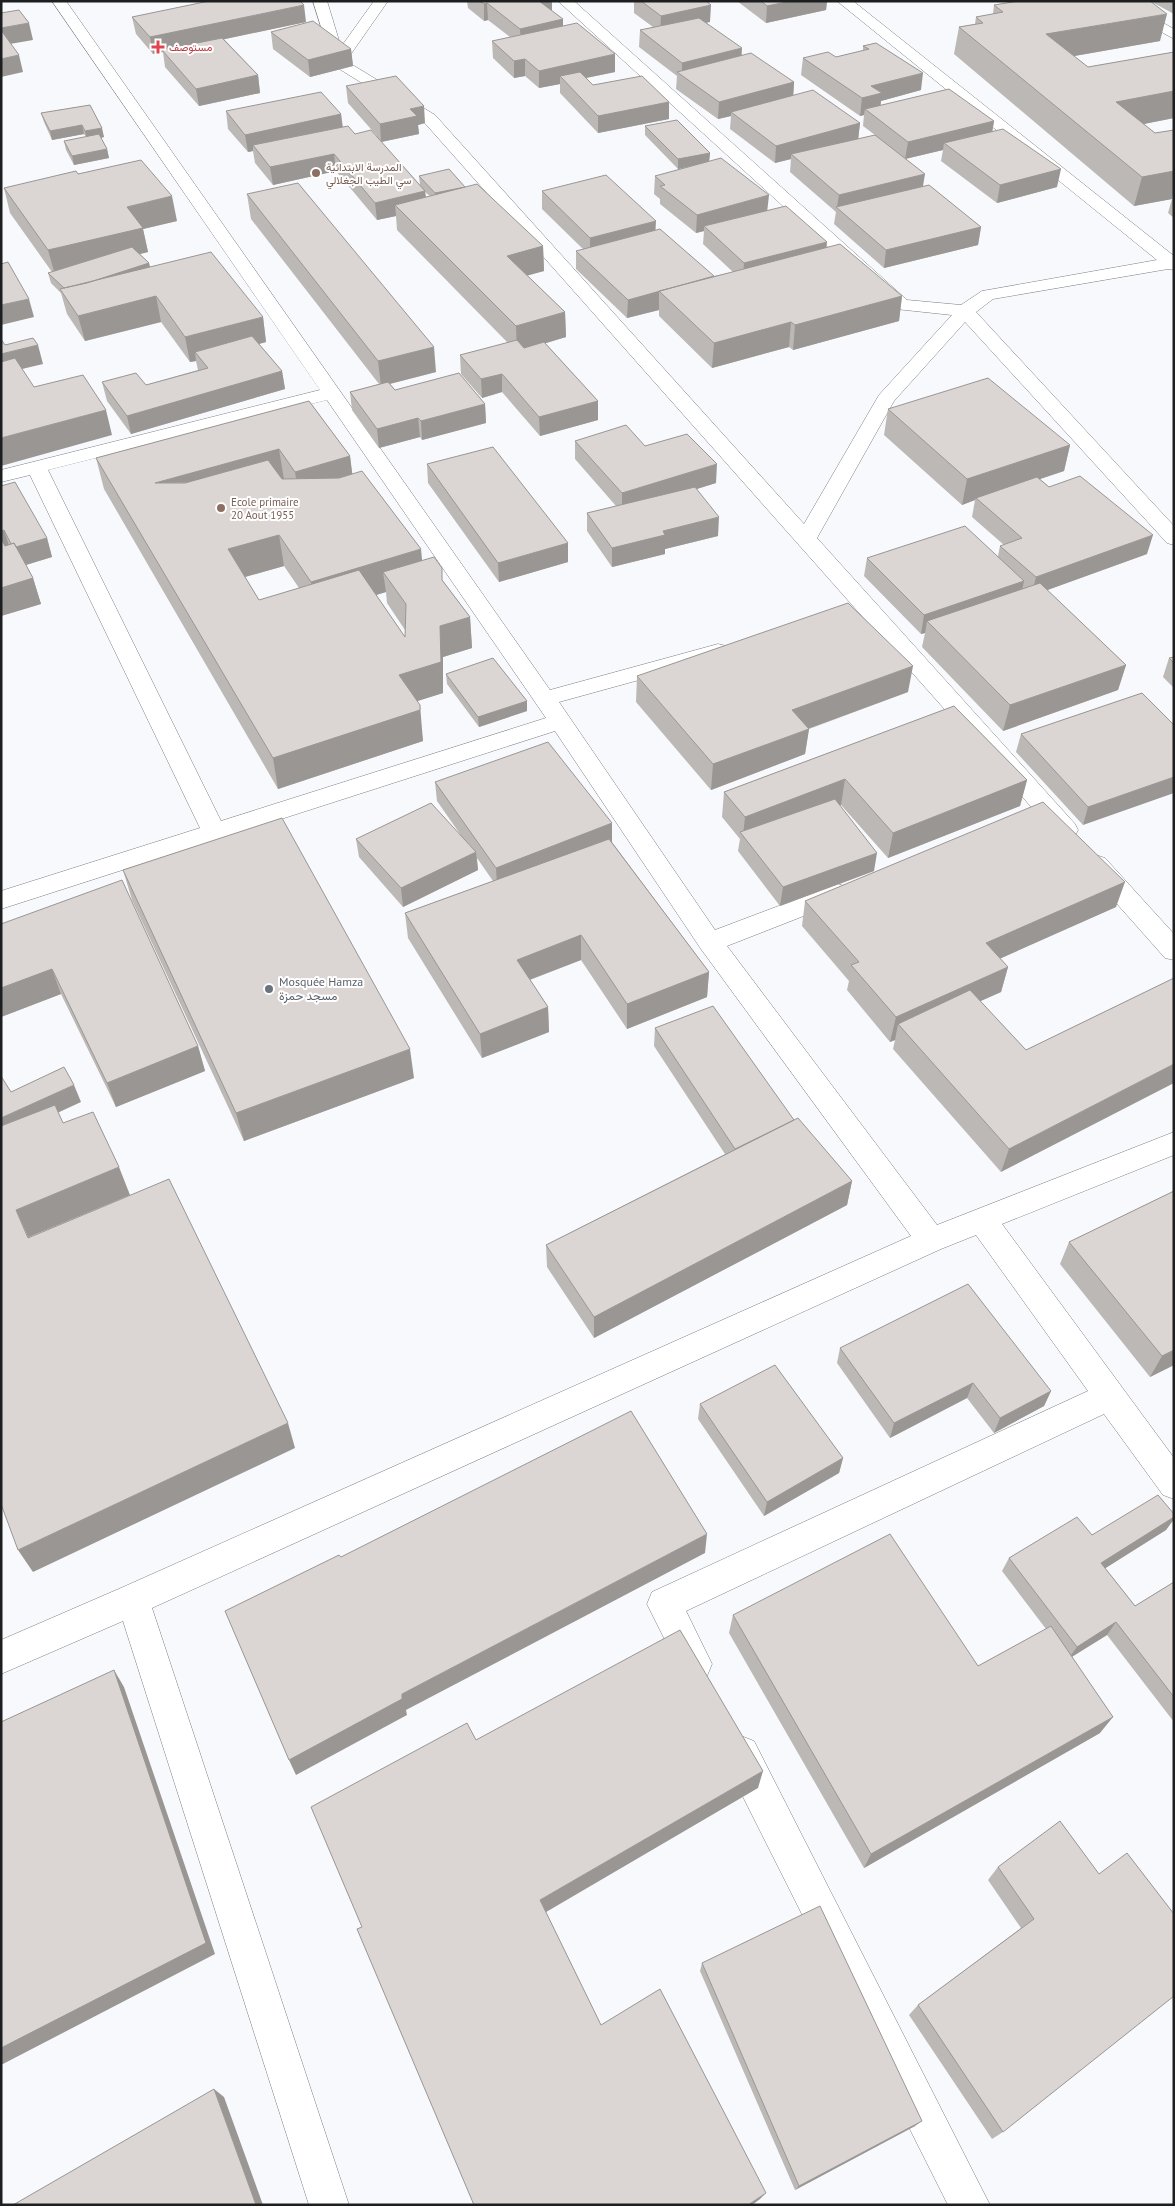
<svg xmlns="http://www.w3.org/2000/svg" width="1175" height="2206" font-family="'PT Sans',Vazirmatn,sans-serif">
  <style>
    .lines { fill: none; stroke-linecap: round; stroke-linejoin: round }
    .street-casing { stroke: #7c7e82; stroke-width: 1 }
    .street { fill: #fff; fill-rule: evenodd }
    .wall { fill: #bcb8b6; fill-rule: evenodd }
    .shaded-wall { fill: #999694 }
    .building { fill: #dbd6d4; stroke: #999694 }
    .health-dot { fill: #e0444e; stroke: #fff; stroke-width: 2 }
    .education-dot { fill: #8d6e63; stroke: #fff; stroke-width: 2 }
    .worship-dot { fill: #6b7280; stroke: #fff; stroke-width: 2 }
    .labels { text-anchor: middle; stroke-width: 4; stroke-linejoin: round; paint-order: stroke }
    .far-health-label { font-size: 11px; fill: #be3a42; stroke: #fff; text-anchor: start }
    .far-education-label { font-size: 11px; fill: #785e54; stroke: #fff; text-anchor: start }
    .worship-label { font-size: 12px; fill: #5b616d; stroke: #fff; text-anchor: start }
  </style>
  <rect width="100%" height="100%" fill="#f7f9fd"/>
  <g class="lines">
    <g class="street-casing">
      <path id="street" d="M52,1H66L550,690L718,644L726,646L729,651L726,656L559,702L715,930L829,887L838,884L847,887L850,893L847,899L727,946L937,1225L1174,1132V1155L1002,1224L1174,1458V1499L1163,1495L1104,1414L686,1611L712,1664L707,1676L695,1681L683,1676L647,1604L652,1592L1088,1391L976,1235L941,1249L152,1608L349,2205H309L123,1621L1,1674V1640L121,1588L911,1236L701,949L555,731L1,909V891L200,828L30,475L1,482V470L320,390ZM327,400L546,718L221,821L48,470Z
        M313,1H327L341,47L374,1H388L346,61L435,115L804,524L879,395L952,315L896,309L558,1H574L907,300L961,305L982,291L988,290L1157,260L837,1H853L1174,256V270L1168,269L993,299L976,312L1174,526V545L1167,543L965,322L894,401L817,538L1075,824L1078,830L1075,836L1066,839L1057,836L423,121L333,65Z
        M1131,5L1174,29V39L1126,12L1124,9Z
        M1096,855L1105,858L1174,934V960L1165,958L1087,870L1084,864L1087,858Z
        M741,1736L754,1741L990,2205H948L728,1767L723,1754L728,1741Z"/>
    </g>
    <use href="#street" class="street"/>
  </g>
  <path class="wall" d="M467,1H552V11L563,26L615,72L586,78L593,85L669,102V119L598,133L560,93V84L539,88L525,76L514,78L493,58L492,41L510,37L488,20L484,21L468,8Z
    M634,1H706L710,22H706L742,55L794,82L793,96L860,123L858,139L875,135L863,126L864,115L860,116L801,75L803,58L836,57L863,51V46L876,43L921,90L881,101L880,105L994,121L992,132L1057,187L997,203L941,161L943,150L905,159L923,186L981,227L978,245L884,268L834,224L836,212L790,172L791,159L775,163L730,129L731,116L718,119L676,89L677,76L639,47L640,30L653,27L634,13Z
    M737,1H827L826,10L766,23Z
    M1150,1H1174V14Z
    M994,5L1160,41L1074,56L1088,67L1174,52V118L1143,124L1155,133L1174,130V218L1168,213L1172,199L1134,206L954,54L959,27L975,24L976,17L993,14Z
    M132,17L306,22L224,39L258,75L260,93L199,106L165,67L163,52L153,54L136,34Z
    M271,32L351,49L353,66L310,77L273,49Z
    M346,86L425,123L418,125L419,134L381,142L420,185L419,176L465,187L543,246L544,271L527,275L565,312L566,337L545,343L598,401V420L540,436L502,392L482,398L461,374L460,355L508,343L397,230L396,216L377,220L336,171L273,185L255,163L253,151L248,152L228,129L226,111L341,114L343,127L355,134L377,136L348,103ZM425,192L430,196L426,197Z
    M90,105L104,137L101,138L107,149L109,158L74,165L66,150L64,141L86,137L84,134L52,140L44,122L41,113Z
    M645,126L710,153L709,162L768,211L827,247L902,296L899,321L793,350L789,347L712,368L659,316V310L627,318L576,269V251L583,249L542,209V191L656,230L714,276L733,272L703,244L704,231L696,233L660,204V199L654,194L655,176L700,164L678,169L645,135Z
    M78,174L177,221L143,229L148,252L140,254L149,263L150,267L263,317L266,342L259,344L282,371L285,389L131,434L107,401L102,382L146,385L198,370L196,361L190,362L161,322L85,341L67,314L61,293L51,283L48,273L52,272L10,213L4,188Z
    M247,194L436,372L390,384L395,390L485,404L486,423L422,440L420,437L379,448L352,410L350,392L379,384L251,219Z
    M309,401L350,456L352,474L422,561L443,581L470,617L472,648L443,657V693L417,701L423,741L278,789L104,489L96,458ZM284,566L299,588L259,600L245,577ZM386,592L387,603L405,630V637L376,595Z
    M888,409L1070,445L1064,471L1040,479L1049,487L1147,554L1047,590L1126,665L1118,690L1003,731L922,647L925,633L921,634L864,576L867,558L998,556L1000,546L1004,545L972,517L975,500L962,505L884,435Z
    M575,441L645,446L716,483L697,489L718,536L665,549V554L612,567L587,531V513L616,506L575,459Z
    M427,464L568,543V562L499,582L428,483Z
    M1,486L47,538L52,557L26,565L33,578L41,604L1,616Z
    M1174,657V688L1163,677L1169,658Z
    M446,674L527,701V711L479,727L447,684Z
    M637,676L908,692L809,729L805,754L711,790L636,702Z
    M1142,693L1083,825L1016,752L1021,734Z
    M954,706L1027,780L1020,806L888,858L841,805H840L874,871L780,906L738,851L740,839L722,817L724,792Z
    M435,782L612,842L709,972L707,997L627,1029L581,960L530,980L548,1007L549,1032L482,1058L408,938L405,913L493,881L477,858L478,870L403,907L359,857L356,839L460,834L437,801Z
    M123,870L414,1078L244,1141L132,900Z
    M805,901L1116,907L1000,958L1008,967L1001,992L980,1001L1026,1050L1174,978L1001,1172L893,1049L895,1040L890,1042L847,990L849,981L802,926Z
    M1,924L198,1046L205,1071L116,1107L61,994L1,1017Z
    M655,1028L794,1120L852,1181L847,1205L594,1338L547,1267L546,1245L725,1154L654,1046Z
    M1174,1191V1365L1150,1377L1060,1264L1069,1242Z
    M840,1348L1051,1391L1044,1406L994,1433L967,1398L890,1438L837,1363Z
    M700,1404L843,1458L839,1473L764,1516L698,1419Z
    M1174,1514V1519L1166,1530L1105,1568L1135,1606L1174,1582V1722L1107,1635L1072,1657L1100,1733L864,1868L729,1633L733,1615L978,1666L1046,1629L1002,1571L1009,1558L1092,1535Z
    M998,1867L1099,1874L1003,2132L992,2139L909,2015L918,2005L1021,1928L988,1880Z
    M702,1963L915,2126L795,2190L700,1971Z"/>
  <path class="shaded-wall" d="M538,1H552V14Z
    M791,1H827L826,10L766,23L767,6Z
    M487,3L488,20L484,21V4Z
    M304,5L306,22L164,52L162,50L163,52L153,54L150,37Z
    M711,5L710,22L660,33L661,16Z
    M1167,14L1160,41L1040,62L1046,34Z
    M563,19V36L521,46L520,29Z
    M29,23L33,40L4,45L1,34V28Z
    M742,48L741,65L682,75V63Z
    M351,49L353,66L310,77L308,60Z
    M615,54V72L566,82L560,76V84L539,88V71Z
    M19,55L23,72L1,77V59Z
    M525,59V76L514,78V61Z
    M923,73L921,90L881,101L880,111L865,109L864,115L860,116L862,98L871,86Z
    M258,75L260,93L199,106L196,89Z
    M794,82L793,100L731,112V116L718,119L719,102Z
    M1174,91V118L1109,131L1116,102Z
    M669,102V119L598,133V116Z
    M424,106L425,123L418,125L419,134L381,142L380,124L410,109Z
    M341,114L343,132L253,145V151L248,152L245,135Z
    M994,121L991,139L944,143L943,150L905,159L908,142Z
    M860,123L858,141L791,154V159L775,163L776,146Z
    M82,125L84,134L52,140L50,131Z
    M102,128L104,137L87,140L85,131Z
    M107,149L109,158L74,165L72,156Z
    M710,153L709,162L678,169V159Z
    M334,154L336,171L273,185L270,167Z
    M1061,169L1057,187L997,203L1000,185Z
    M1174,171V196L1173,195L1172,199L1134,206L1142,177Z
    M925,174L922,192L837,207L839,195Z
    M465,187L435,203V193Z
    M425,191L427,209L395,205L396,216L377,220L375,203Z
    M769,195L767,213L704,226V231L696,233L697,215Z
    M172,196L177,221L143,229L148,252L55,275L48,250L127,207Z
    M656,221L655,239L590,256V238Z
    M981,227L978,245L884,268L886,250Z
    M827,242L825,261L743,281L744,263Z
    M543,246L544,271L508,281L507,256Z
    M149,263L151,273L65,290Z
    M659,291V310L627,318L628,300Z
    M156,296L161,322L85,341L78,316Z
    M902,296L899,321L793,350L795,325Z
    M29,299L34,317L1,325V305Z
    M565,312L566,337L517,352L516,326Z
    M263,317L266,342L201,359L195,352L196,361L190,362L185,337Z
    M791,322L789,347L712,368L714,343Z
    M38,345L43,364L1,374V354Z
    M434,347L436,372L381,386L378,361Z
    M282,371L285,389L131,434L127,416Z
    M502,374V392L482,398L481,379Z
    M598,401V420L540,436L539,417Z
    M485,404L486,423L422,440L421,421Z
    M106,410L112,435L1,466V438Z
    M418,418L420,437L379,448L377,429Z
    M1070,445L1064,471L977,500L976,498L975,500L962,505L967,479Z
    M279,449L284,480L155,483Z
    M350,456L354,487L300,503L295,472Z
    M717,464L716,483L622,512V493Z
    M719,517L718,536L665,549V554L612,567V548L663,531Z
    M4,530L10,549L1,551V531Z
    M279,535L284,566L234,580L228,549Z
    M1153,535L1147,554L1031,596L1036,577Z
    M47,538L52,557L19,567L13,548Z
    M568,543V562L499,582L498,563Z
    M421,549L424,580L383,572L386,592L316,613L311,582Z
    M33,578L41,604L1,616V588Z
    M1024,581L1020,600L927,621L925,633L921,634L924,615Z
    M470,617L472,648L443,657V693L402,706L399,675L440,626Z
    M1126,665L1118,690L1003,731L1010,705Z
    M913,666L908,692L788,736L792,710Z
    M527,701V711L479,727L478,717Z
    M420,705L423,741L278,789L273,758Z
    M809,729L805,754L711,790L713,764Z
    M1174,777V793L1083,825L1088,807Z
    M845,779L841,805L747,841L743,836L745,817Z
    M1027,780L1020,806L888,858L893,833Z
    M612,823V842L497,886L496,868Z
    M476,852L478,870L403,907L401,888Z
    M877,853L874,871L780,906L783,887Z
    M1125,882L1116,907L979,968L986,943Z
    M581,935V960L518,984L517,960Z
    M1008,967L1001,992L907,1034L898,1024L895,1040L890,1042L896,1017Z
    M52,969L61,994L1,1017V988Z
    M709,972L707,997L627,1029V1004Z
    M548,1007L549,1032L482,1058L480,1034Z
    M198,1046L205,1071L116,1107L107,1083Z
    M410,1049L414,1078L244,1141L236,1113Z
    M1174,1064V1083L1001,1172L1009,1149Z
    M74,1085L81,1102L1,1139V1118Z
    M119,1167L130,1195L29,1237L41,1266L16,1210Z
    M852,1181L847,1205L594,1338V1317Z
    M1174,1350V1365L1150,1377L1162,1356Z
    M973,1383L967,1398L890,1438L894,1423Z
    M1051,1391L1044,1406L994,1433L1000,1418Z
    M288,1423L295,1448L33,1572L18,1550Z
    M843,1458L839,1473L764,1516L767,1502Z
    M1174,1517V1519L1166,1530L1093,1576L1101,1563Z
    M707,1534L705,1553L406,1710L407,1715L296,1775L289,1760L402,1694Z
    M1116,1622L1107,1635L1068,1659L1077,1647Z
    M114,1670L124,1687L215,1954L1,2065V2048Z
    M1113,1717L1100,1733L864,1868L871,1854Z
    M763,1771L758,1788L541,1915L540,1900Z
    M214,2089L224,2097L263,2205H256Z
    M922,2121L915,2126L795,2190L799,2186Z
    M766,2193L760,2199L752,2205H748Z"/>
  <path class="building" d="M209,1H300L304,5L150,37L132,17Z
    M479,1H539L563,19L520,29L487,3L484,4Z
    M641,1H706L711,5L661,16Z
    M761,1H791L767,6Z
    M1019,1H1150L1167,14L1046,34L1088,67L1174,52V91L1116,102L1155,133L1174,130V171L1142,177L959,27L983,23L976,17L1003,12L994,5Z
    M19,10L29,23L1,28V13Z
    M699,18L742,48L682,63L640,30Z
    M313,21L351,49L308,60L271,32Z
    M577,23L615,54L539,71L525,59L514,61L492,41Z
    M1,30L19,55L1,59Z
    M222,38L258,75L196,89L162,50Z
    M876,43L923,73L871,86L882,93L862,98L803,58L828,52L836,57L869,49L863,46Z
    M751,53L794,82L719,102L677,72Z
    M580,72L593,85L642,76L669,102L598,116L560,76Z
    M396,76L424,106L410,109L417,116L380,124L346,86Z
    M949,89L994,121L908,142L865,109Z
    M813,90L860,123L776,146L731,112Z
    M321,92L341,114L245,135L226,111Z
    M90,105L102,128L85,131L82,125L50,131L41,113Z
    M677,120L710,153L678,159L645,126Z
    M348,126L355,134L371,130L425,191L375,203L334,154L270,167L253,145Z
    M1003,129L1061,169L1000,185L944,143Z
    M99,134L107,149L72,156L64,141Z
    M875,135L925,174L839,195L791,154Z
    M721,158L769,195L697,215L660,186L665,185L655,176Z
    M141,160L172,196L127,207L143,228L48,250L4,188L76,171L78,174Z
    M449,169L465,187L435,193L419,176Z
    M606,175L656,221L590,238L542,191Z
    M298,183L434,347L378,361L247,194Z
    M477,184L543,246L507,256L565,312L516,326L395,205Z
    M929,185L981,227L886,250L836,207Z
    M786,206L827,242L744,263L704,226Z
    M660,229L714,276L628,300L576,251Z
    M840,244L902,296L795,325L791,322L714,343L659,291Z
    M132,247L149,263L87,283L64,288L48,273Z
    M211,252L263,317L185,337L156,296L78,316L60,289Z
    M8,262L29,299L1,305V264Z
    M252,336L282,371L127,416L102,382L136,373L146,385L208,368L195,352Z
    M33,338L38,345L1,354V339L5,345Z
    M517,340L524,348L544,342L598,401L539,417L502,374L481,379L460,355Z
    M15,358L34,387L83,375L106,410L1,438V362Z
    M459,373L485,404L421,421L418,418L377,429L350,392L388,382L395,390Z
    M988,378L1070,445L967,479L888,409Z
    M309,401L350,456L295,472L279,449L155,483H185L268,460L282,479L339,478L362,471L421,549L311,582L279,535L228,549L259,600L359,570L405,637L406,604L383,572L434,557L442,568V580L470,617L440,626L441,662L399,675L420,705V710L273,758L96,458Z
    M626,425L645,446L687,434L717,464L622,493L575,441Z
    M493,447L568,543L498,563L427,464Z
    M1080,476L1153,535L1036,577L1000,546L1022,538L976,498L1037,477L1049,487Z
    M15,482L47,538L16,547L14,543L11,544L4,530L1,531V486Z
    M695,487L719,517L663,531L665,535L612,548L587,513Z
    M965,526L1024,581L924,615L867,558Z
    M1,539L5,546L14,543L33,578L1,588Z
    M1040,583L1126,665L1010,705L927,621Z
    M848,603L913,666L792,710L809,729L713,764L637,676Z
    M1174,657V663L1169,658Z
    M493,658L527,701L478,717L446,674Z
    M1142,693L1174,725V777L1088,807L1021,734Z
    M954,706L1027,780L893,833L845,779L745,817L724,792Z
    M548,742L612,823L496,868L435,782Z
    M835,799L877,853L783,887L740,832Z
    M1043,802L1125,882L986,943L1008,967L896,1017L851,965L859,962L805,901Z
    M431,803L476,852L401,888L356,839Z
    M282,818L410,1049L236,1113L123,870Z
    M609,839L709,972L627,1004L581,935L517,960L548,1007L480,1034L405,913Z
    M122,880L198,1046L107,1083L52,969L1,988V924Z
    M1174,978V1064L1009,1149L898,1024L970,990L1026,1050Z
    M713,1006L794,1120L735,1149L655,1028Z
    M64,1067L74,1085L1,1118V1076L11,1092Z
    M55,1105L63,1123L93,1112L119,1167L16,1210L28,1238L169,1179L288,1423L18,1550L1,1504V1126Z
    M798,1118L852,1181L594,1317L546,1245Z
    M1174,1191V1350L1162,1356L1069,1242Z
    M968,1284L1051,1391L1000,1418L973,1383L894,1423L840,1348Z
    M775,1365L843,1458L767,1502L700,1404Z
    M631,1411L707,1534L402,1694V1699L289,1760L225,1611L339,1555L341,1557Z
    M1158,1495L1174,1514V1517L1101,1563L1135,1606L1174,1582V1697L1116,1622L1077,1647L1009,1558L1077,1517L1092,1535Z
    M890,1534L978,1666L1051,1626L1113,1717L871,1854L733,1615Z
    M680,1630L763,1771L540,1900L601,2025L660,1989L766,2193L748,2205H474L357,1929L362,1927L311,1807L467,1723L476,1740Z
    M114,1670L206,1943L1,2048V1722Z
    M1060,1821L1099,1874L1127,1853L1174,1914V1996L1003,2132L918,2005L1034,1919L998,1867Z
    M820,1906L922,2121L799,2186L702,1963Z
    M214,2089L256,2205H13Z"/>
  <path class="health-dot" d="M155.5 39.5h5v5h5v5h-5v5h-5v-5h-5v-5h5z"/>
  <g class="education-dot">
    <circle cx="316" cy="173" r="5"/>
    <circle cx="221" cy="508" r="5"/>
  </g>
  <circle class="worship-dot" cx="269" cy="989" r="5"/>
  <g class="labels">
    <g class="far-health-label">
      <text x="169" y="51">مستوصف</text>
    </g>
    <g class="far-education-label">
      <text x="326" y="171">المدرسة الابتدائية<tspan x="326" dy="13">سي الطيب الجغلالي</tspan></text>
      <text x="231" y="506">Ecole primaire<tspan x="231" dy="13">20 Aout 1955</tspan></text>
    </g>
    <g class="worship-label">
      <text x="279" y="986">Mosquée Hamza<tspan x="279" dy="14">مسجد حمزة</tspan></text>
    </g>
  </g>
  <rect width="1175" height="2206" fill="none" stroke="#1d1e1f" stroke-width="5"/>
</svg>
